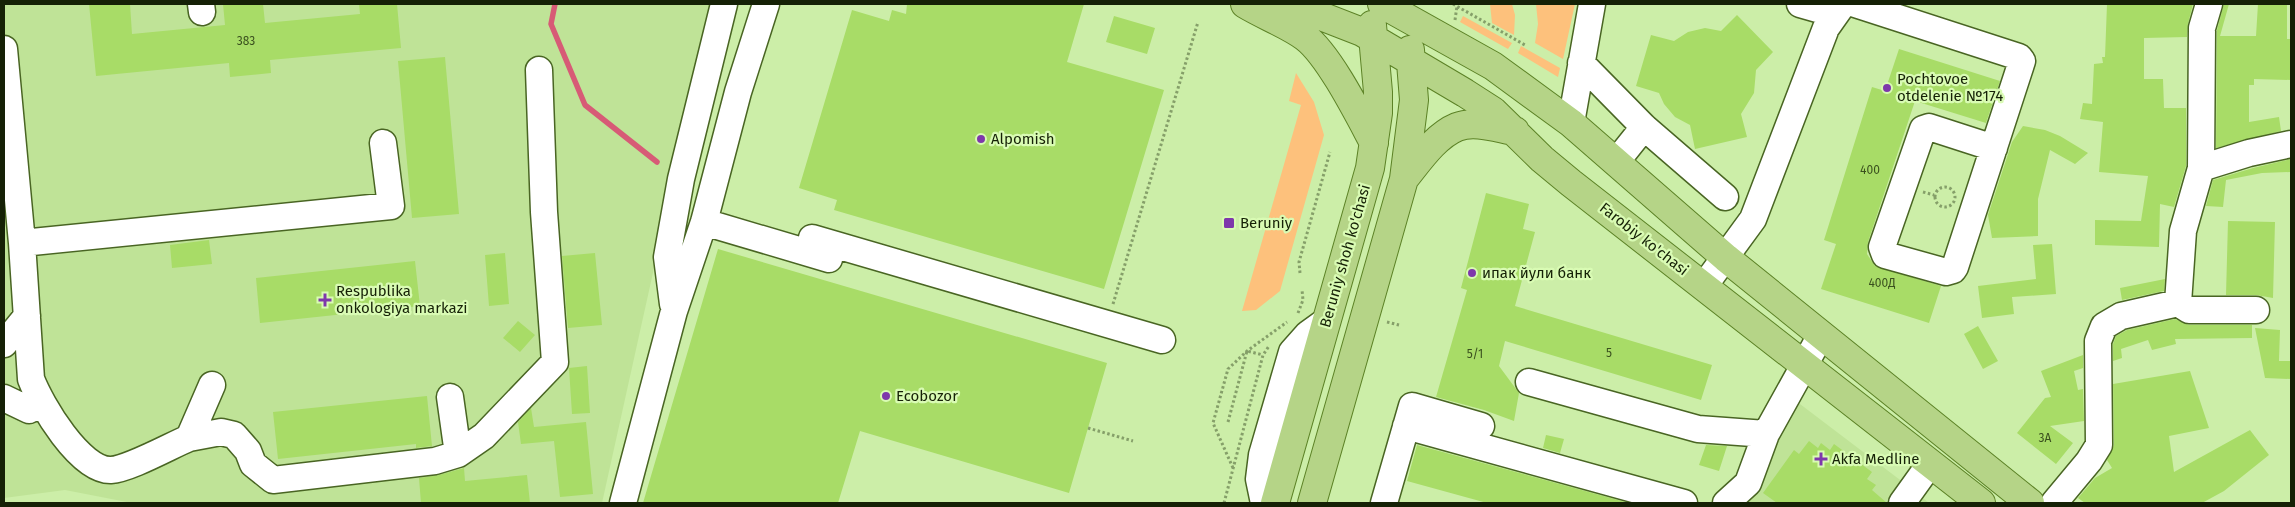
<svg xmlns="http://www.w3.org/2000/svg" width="2295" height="507" font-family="'Fira Sans',sans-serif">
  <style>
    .built { fill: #bfe397 }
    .green { fill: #fdc17c }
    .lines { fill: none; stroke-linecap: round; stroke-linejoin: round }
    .stream { stroke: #d75b76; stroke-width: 5.5 }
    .building { fill: #a8dc67 }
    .minor-casing { stroke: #496523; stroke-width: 29 }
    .major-casing { stroke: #5c8226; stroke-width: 30 }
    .path { stroke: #859f69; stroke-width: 3; stroke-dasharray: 2.5 2.5; stroke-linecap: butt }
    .minor { stroke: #fff; stroke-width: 26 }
    .major { stroke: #b5d487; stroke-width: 28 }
    .poi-dot { fill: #7e38ab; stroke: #d9fbb4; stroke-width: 2 }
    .labels { text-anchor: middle; stroke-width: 4.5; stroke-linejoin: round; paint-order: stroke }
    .number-label { font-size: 12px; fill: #3a501e }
    .poi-label { font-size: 15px; fill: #152106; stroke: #d9fbb4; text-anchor: start }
    .street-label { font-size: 15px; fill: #152106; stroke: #d9fbb4 }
  </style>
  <rect width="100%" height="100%" fill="#cceea8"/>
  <path class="built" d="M4,4H710L689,110L602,503H132L65,490L4,498Z
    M1796,401L1912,489L1929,503H1740L1751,494Z"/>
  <path class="green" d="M1490,4H1512L1515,15L1514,35L1492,23Z
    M1536,4H1575L1563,59L1535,43L1538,24Z
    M1463,16L1512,43L1508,49L1460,22Z
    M1521,46L1560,68L1558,77L1518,53Z
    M1296,73L1314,102L1324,135L1280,291L1256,310L1242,311L1301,105L1289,101Z"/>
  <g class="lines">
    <path class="stream" d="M555,4L551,24L585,105L657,162"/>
  </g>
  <path class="building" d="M89,4H130L132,34L225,25L223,4H263L265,23L360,14L359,4H397L401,48L270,60L271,73L230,77L229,63L96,76Z
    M907,4H1084L1067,62L1164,90L1104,289L834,210L837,200L799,188L852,10L889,21L892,10L906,14Z
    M2107,4H2193L2188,24L2187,37L2144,38V79H2163L2164,108H2186V166L2174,207L2160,204L2159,247L2095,245V220L2141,221L2148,176L2099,172L2103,122L2080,119L2083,103L2092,104L2094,64L2103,63L2102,57H2105Z
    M2224,4H2229L2220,36H2256L2258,4H2287V39H2291V80L2254,79V85H2249V122L2279,117L2281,131L2216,148L2217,30Z
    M1737,15L1773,52L1756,70L1754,93L1741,114L1747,137L1695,149L1690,125L1675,117L1664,104L1659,93L1636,86L1651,35L1674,41L1688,32L1705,28L1721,31Z
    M1114,16L1155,28L1147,54L1106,42Z
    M1899,49L2000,81L1986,123L1915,101L1868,242L1867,254L1875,266L1941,286L1929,323L1821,289L1836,244L1824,240L1872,87L1885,91Z
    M445,57L459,214L412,218L398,61Z
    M2023,126L2045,130L2060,136L2088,153L2075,164L2050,150L2038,199V236L1992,238L1988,215L2012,142Z
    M2291,159V172L2262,173L2226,180L2223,207L2206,206L2213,180L2253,168Z
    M1486,193L1529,204L1523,229L1535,232L1515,306L1712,365L1701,400L1505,341L1499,366L1519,393L1514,421L1484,410L1436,397L1467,290L1461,288Z
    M2228,221L2275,222L2273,298L2256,295H2226Z
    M209,240L212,264L172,268L170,245Z
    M2052,244L2056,294L2012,297L2014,314L1982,318L1978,286L2036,279L2033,245Z
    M718,249L1107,363L1069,493L860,431L838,503H643Z
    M505,253L509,304L489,306L485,255Z
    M595,253L602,325L568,328L562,256Z
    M415,261L420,306L260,323L256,278Z
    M2165,279L2164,291L2122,300L2120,288Z
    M2175,319L2189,325H2252V338L2175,339L2176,344L2152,350L2148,340L2121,349L2122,358L2113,361V344L2116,336L2127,330Z
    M518,321L535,335L520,352L503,338Z
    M1978,326L1998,361L1983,369L1964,334Z
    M2255,328L2280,330L2279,361H2291V379L2265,378Z
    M2083,355V368L2074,371L2078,390L2083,389L2084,421L2050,426L2073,443L2056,464L2017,433L2045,398L2051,397L2041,371Z
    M587,366L590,413L572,414L569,368Z
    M2190,371L2209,428L2169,436L2174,472L2250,430L2269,455L2224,491L2202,503H2085L2078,498L2095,478L2112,468L2107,460L2114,445L2113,384Z
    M427,396L432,446L416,448V444L278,459L273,412Z
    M531,408L534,427L586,422L593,494L560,497L554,441L521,444L518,422Z
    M1546,435L1564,439L1560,453L1543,448Z
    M1809,441L1818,448L1821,443L1830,450L1834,444L1872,472L1867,479L1876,485L1872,490L1887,503H1777L1763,493L1794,450L1799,454Z
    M1417,445L1629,503H1487L1407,481Z
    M1706,445L1727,446L1719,471L1699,465Z
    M464,468L465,481L527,475L530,503H421L419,478L439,475Z"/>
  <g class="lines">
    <g class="minor-casing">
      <path id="minor" d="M201,4L202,12
        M1800,4L1835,14
        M1855,4L2019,57L2022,61L1955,267L1953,270L1946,272L1885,255L1882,247L1923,129L1929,127L1994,148
        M4,49L22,243L31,379C41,405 80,471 111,470C129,469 170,446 189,438L212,385
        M1581,63L1644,127L1725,197
        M1571,123L1592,4
        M1616,162L1644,127
        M2201,168L2249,153L2291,144
        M704,222L829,259
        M812,238L1162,340
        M22,243L391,206L383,143
        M1704,286L1753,219L1826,28L1843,4
        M2178,303L2183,231L2201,168L2202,28L2209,4
        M673,304L667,257L681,179L724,4
        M4,344L27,316
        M1529,382L1698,429L1766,434
        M450,397L458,454
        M4,398L29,410L41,403
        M1406,426L1684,503
        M189,438L221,432L234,435L248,451L253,464L273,480L435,461L458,454L484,436L555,362L544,212L539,70
        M623,503L674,311L704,222L738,92L766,4
        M1264,503L1259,479L1262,455L1292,352L1308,334L1326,321
        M1384,503L1412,406L1481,426
        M1726,503L1748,483L1766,434L1821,335
        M1902,503L1930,464
        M2054,503L2089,461L2099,445L2098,341L2104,326L2121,316L2178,303L2189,310H2256"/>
    </g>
    <g class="major-casing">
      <path id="major" d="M1245,4C1263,15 1289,25 1305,37C1329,55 1359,115 1374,143
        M1290,4L1362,32L1465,93L1493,111L1542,159L1571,183L1981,503
        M1382,4L1493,66L1571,123L1726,258L2030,503
        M1404,179C1418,162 1435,136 1457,127C1474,120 1497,128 1515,131
        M1275,503L1370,168L1378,113V92L1372,25
        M1312,503L1404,179L1414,100L1410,50"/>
    </g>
    <path class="path" d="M1453,4L1525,45
      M1455,20L1457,6
      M1935 197a10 10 0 1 1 20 0a10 10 0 1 1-20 0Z
      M1923,192L1934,195
      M1300,273L1299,262L1330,152
      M1113,304L1198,22
      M1298,313L1303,300L1302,290
      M1387,322L1399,325
      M1228,422L1247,351L1263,355
      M1088,428L1133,441
      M1233,468L1213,423L1228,369L1247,351L1287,322
      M1224,503L1263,355L1269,346"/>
    <use href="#minor" class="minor"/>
    <use href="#major" class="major"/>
  </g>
  <g class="poi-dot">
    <circle cx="1887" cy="88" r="5"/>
    <circle cx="981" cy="139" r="5"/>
    <rect x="1223" y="217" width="12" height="12" rx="2.5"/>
    <circle cx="1472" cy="273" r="5"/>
    <path d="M322.5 292.5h5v5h5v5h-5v5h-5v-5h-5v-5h5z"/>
    <circle cx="886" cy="396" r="5"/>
    <path d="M1818.5 451.5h5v5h5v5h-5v5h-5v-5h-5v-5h5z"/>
  </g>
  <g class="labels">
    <g class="number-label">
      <text x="246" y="45">383</text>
      <text x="1870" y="174">400</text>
      <text x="1882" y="287">400Д</text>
      <text x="1609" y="357">5</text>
      <text x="1475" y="358">5/1</text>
      <text x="2045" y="442">3A</text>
    </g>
    <g class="poi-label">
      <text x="1897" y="84">Pochtovoe<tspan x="1897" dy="17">otdelenie №174</tspan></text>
      <text x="991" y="144">Alpomish</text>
      <text x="1240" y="228">Beruniy</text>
      <text x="1482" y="278">ипак йули банк</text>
      <text x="336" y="296">Respublika<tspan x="336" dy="17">onkologiya markazi</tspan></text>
      <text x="896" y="401">Ecobozor</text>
      <text x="1832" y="464">Akfa Medline</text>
    </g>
    <g class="street-label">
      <text transform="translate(1644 239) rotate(38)" y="5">Farobiy ko'chasi</text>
      <text transform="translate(1345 256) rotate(-74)" y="5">Beruniy shoh ko'chasi</text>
    </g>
  </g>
  <rect width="2295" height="507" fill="none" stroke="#152106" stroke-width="10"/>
</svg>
